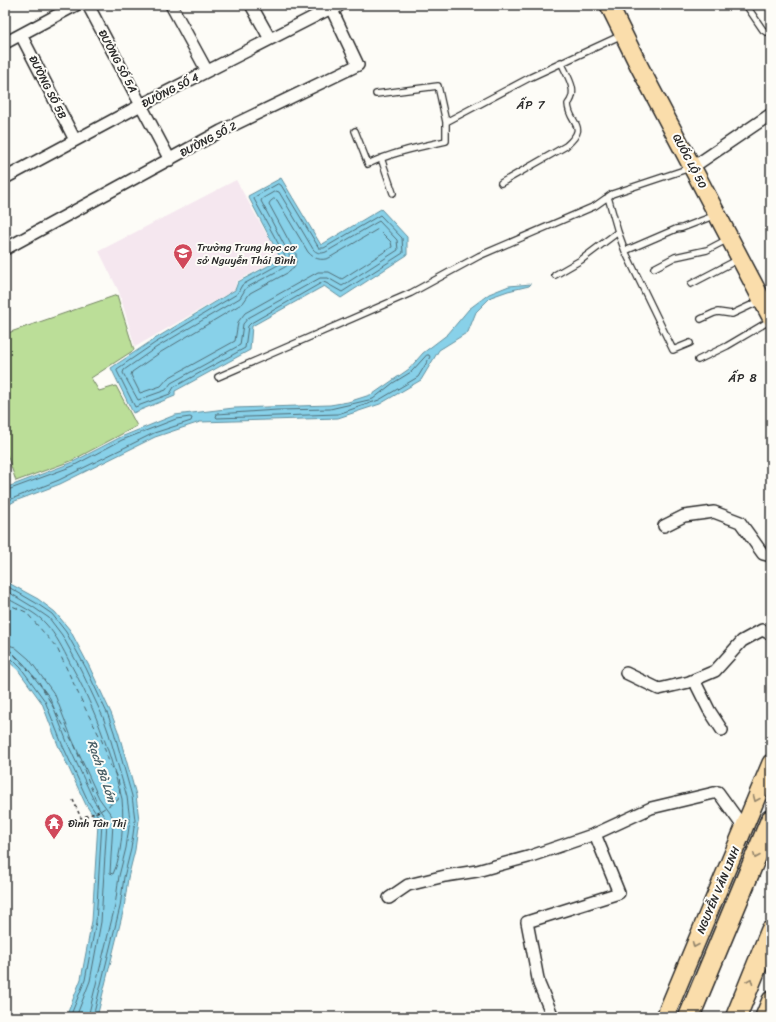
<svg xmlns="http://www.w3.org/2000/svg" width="776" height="1022" font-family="Sriracha,sans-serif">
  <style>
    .built { fill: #f5e7ef }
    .green { fill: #bbde98; stroke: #738462 }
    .water { fill: #88d1e9; stroke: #638f9d }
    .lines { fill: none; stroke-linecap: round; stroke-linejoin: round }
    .shore { stroke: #506d77; stroke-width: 1 }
    .ferry { stroke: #475d64; stroke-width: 1; stroke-dasharray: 5 4; stroke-linecap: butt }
    .lane-casing { stroke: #2b2b2b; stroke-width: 8 }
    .street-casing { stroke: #2b2b2b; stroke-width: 14 }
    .secondary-casing { stroke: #2b2b2b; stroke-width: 18 }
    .primary-casing { stroke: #2b2b2b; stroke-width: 20 }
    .highway-casing { stroke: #2b2b2b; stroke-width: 23 }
    .path { stroke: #2b2b2b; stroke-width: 1.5; stroke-dasharray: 3 3; stroke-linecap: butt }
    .lane { stroke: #fdfcf7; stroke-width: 5.5 }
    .street { stroke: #fdfcf7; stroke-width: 11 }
    .secondary { stroke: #fdfcf7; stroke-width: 15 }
    .primary { stroke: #faddab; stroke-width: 17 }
    .highway { stroke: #faddab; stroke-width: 20 }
    .oneway { stroke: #92846b }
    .labels { text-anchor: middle; stroke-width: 4; stroke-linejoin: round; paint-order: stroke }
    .street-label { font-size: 11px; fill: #2b2b2b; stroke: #fdfcf7 }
    .poi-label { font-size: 11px; fill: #2b2b2b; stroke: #fdfcf7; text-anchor: start }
    .neighbourhood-label { font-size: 12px; letter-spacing: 1px; fill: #2b2b2b; stroke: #fdfcf7 }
    .water-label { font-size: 12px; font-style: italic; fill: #475d64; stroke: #fdfcf7 }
  </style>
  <rect width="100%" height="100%" fill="#fdfcf7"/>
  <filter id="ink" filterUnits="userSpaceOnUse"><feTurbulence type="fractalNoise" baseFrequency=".025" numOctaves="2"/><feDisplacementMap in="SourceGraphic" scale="8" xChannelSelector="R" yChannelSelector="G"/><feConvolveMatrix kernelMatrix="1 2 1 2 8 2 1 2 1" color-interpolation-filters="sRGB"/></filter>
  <g filter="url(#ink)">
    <path class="built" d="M236,180L280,258L237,281L234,290L135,347L119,292L99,251Z"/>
    <path class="green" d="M117,295L134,350L91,378L99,391L116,386L137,426L71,461L16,481L5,449V334Z"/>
    <path class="water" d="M281,178L321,245L381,209L407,237V255L341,298L324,286L252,326L250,350L175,391V396L133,413L111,368L153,340L235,290L238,282L281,259L248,196Z
      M531,284L529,286L508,291L491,297L476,312L468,332L439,350L421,380L380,404L338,418L200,422L155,437L60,484L15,501L5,507V488L71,463L121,437L175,415L234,408L330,405L348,402L373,394L409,369L423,353L448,334L469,309L489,294L509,286Z
      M5,581L38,599L55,612L70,630L89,666L111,713L118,731L136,795L139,820L135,850L128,878L124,908L97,1017H66L81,979L92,921L98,823L86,805L58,745L42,703L18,670L5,658Z"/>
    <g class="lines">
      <path class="shore" d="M278,184L281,185L319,248H324L380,215L402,238L403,253L342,292L326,283L323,282L251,323L248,326L245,348L174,387L170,394L135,407L117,371V369L155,343L237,294L242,285L285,261V256L254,199L255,197Z
        M276,191L279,192L313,249C316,253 321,254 326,252L379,221L397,240L398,250L342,286L328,278H320L248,318L243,324L240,345L171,383L166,390L138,400L123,373L124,370L157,347L240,298L246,288L285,267C290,264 291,259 289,254L261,201L262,199Z
        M274,199L277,200L308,252C314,259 321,261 329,258L378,229L391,242L392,247L342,279L329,272H318L245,313L238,322L235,341L168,378L161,386L140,393L131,375L132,372L161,352L243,303L250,293L289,272C295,268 297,262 296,254L269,204L270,202Z
        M427,355H429L430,357L418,377L379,400L338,414L217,418L216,417L217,414L277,410L330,409L373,399L393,383L411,372Z
        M5,491L73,466L122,440L176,419L190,417L192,418L191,421L154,433L59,480L14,498L5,502
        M5,585L36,603L52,614L66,632L86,668L108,715L114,732L132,796L135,820L131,849L124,877L120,907L93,1017
        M5,590L33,607L49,618L62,635L81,670L103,717L109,734L127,797L130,820L126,848L119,876L115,906L88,1017
        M5,597C18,605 36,612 46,624C56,635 63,649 70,663C89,697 103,732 114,770C116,780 120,790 122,799C124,819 122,857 113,874L110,873L113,823L112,816L99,798L72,739L55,695L29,659L15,647L5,644
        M5,650L12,652L24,664L50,698L67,742L94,801L107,821L101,922L90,981L76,1017
        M5,655L9,656L21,668L45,701L62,744L89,803L102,822L96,922L85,980L70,1017"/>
      <path class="ferry" d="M5,603L26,612L57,648L86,710L102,741L110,765L118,779L120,789L118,800L100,811L75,746L39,682L5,645"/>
      <g class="lane-casing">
        <path id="lane" d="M746,5L763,30L766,32H771
          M446,122L529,78L622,35
          M355,131L368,164C393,152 419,147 446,141V122L438,86L376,94
          M381,158L393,193
          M501,183L566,146C590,125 569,125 568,104C579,91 567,76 561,62
          M608,197L618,232L625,251L673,350L690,343
          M625,251L676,229L682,228L716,215
          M654,268L675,257L707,250L728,239
          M555,275L581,260L618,232
          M691,284L739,259
          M701,319L714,313L718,312L732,314L760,301
          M698,360L727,346L771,320
          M218,377L411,293L479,256L595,206L612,194L690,168"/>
      </g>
      <g class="street-casing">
        <path id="street" d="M88,5L170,160
          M171,5L207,71
          M251,5L270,39
          M21,35L75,140
          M5,43L76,5
          M693,167L771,114
          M5,178L141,105L331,8L358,65L221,131L5,249
          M664,526L684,516L714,512L740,522L763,554L771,556
          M626,673L659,689L689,682L715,671L742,641L762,630L771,634
          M694,680L709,710L722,730
          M389,898L408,885L445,876L477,871L528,857L595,834L651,808L718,792L744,828
          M553,1017L539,984L527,922L619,893L595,834"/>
      </g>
      <g class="secondary-casing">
        <path id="secondary" d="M329,5L331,8L337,5"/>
      </g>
      <g class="primary-casing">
        <path id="primary" d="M609,5L639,66L771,317
          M665,1017L771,763
          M764,1017L771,1000"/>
      </g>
      <g class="highway-casing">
        <path id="highway" d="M689,1017L771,820
          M736,1017L771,931"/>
      </g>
      <path class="path" d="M73,800L81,818L100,811"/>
      <use href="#lane" class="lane"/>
      <use href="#street" class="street"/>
      <use href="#secondary" class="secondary"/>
      <use href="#primary" class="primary"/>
      <use href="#highway" class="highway"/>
    </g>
    <defs><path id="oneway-chevron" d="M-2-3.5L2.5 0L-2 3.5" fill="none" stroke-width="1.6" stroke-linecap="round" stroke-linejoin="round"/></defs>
    <g class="oneway">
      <use href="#oneway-chevron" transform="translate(756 799) rotate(113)"/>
      <use href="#oneway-chevron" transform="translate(756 856) rotate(113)"/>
      <use href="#oneway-chevron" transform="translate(695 945) rotate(113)"/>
      <use href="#oneway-chevron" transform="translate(750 981) rotate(-68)"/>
    </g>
  </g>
  <defs>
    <g id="school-pin" transform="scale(1)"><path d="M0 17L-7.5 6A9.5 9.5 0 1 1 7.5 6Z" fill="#d1495b" stroke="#fdfcf7"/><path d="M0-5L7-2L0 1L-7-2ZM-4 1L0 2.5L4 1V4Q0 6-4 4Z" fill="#fff"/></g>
    <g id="temple-pin" transform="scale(1)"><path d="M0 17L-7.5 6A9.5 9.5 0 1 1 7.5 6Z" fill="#d1495b" stroke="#fdfcf7"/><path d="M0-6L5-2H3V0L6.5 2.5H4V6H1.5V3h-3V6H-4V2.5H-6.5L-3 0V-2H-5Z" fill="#fff"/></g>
  </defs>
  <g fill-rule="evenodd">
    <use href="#school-pin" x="183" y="253"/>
    <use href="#temple-pin" x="54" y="823"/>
  </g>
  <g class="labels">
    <g class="street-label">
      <text transform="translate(118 61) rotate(62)" y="4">ĐƯỜNG SỐ 5A</text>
      <text transform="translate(48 87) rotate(63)" y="4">ĐƯỜNG SỐ 5B</text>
      <text transform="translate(170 90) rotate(-27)" y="4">ĐƯỜNG SỐ 4</text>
      <text transform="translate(208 139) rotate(-28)" y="4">ĐƯỜNG SỐ 2</text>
      <text transform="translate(690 161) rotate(62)" y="4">QUỐC LỘ 50</text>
      <text transform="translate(718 890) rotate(-67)" y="4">NGUYỄN VĂN LINH</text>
    </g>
    <g class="poi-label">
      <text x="197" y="251">Trường Trung học cơ<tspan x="197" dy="13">sở Nguyễn Thái Bình</tspan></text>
      <text x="68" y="827">Đình Tân Thị</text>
    </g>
    <g class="neighbourhood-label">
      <text x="531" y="109">ẤP 7</text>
      <text x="743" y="382">ẤP 8</text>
    </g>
    <g class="water-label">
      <text transform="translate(102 771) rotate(71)" y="4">Rạch Bà Lớn</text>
    </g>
  </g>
  <rect width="776" height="1022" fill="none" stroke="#fdfcf7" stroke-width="20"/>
  <rect x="10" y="10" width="756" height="1002" fill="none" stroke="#2b2b2b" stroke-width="1.5" filter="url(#ink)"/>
</svg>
